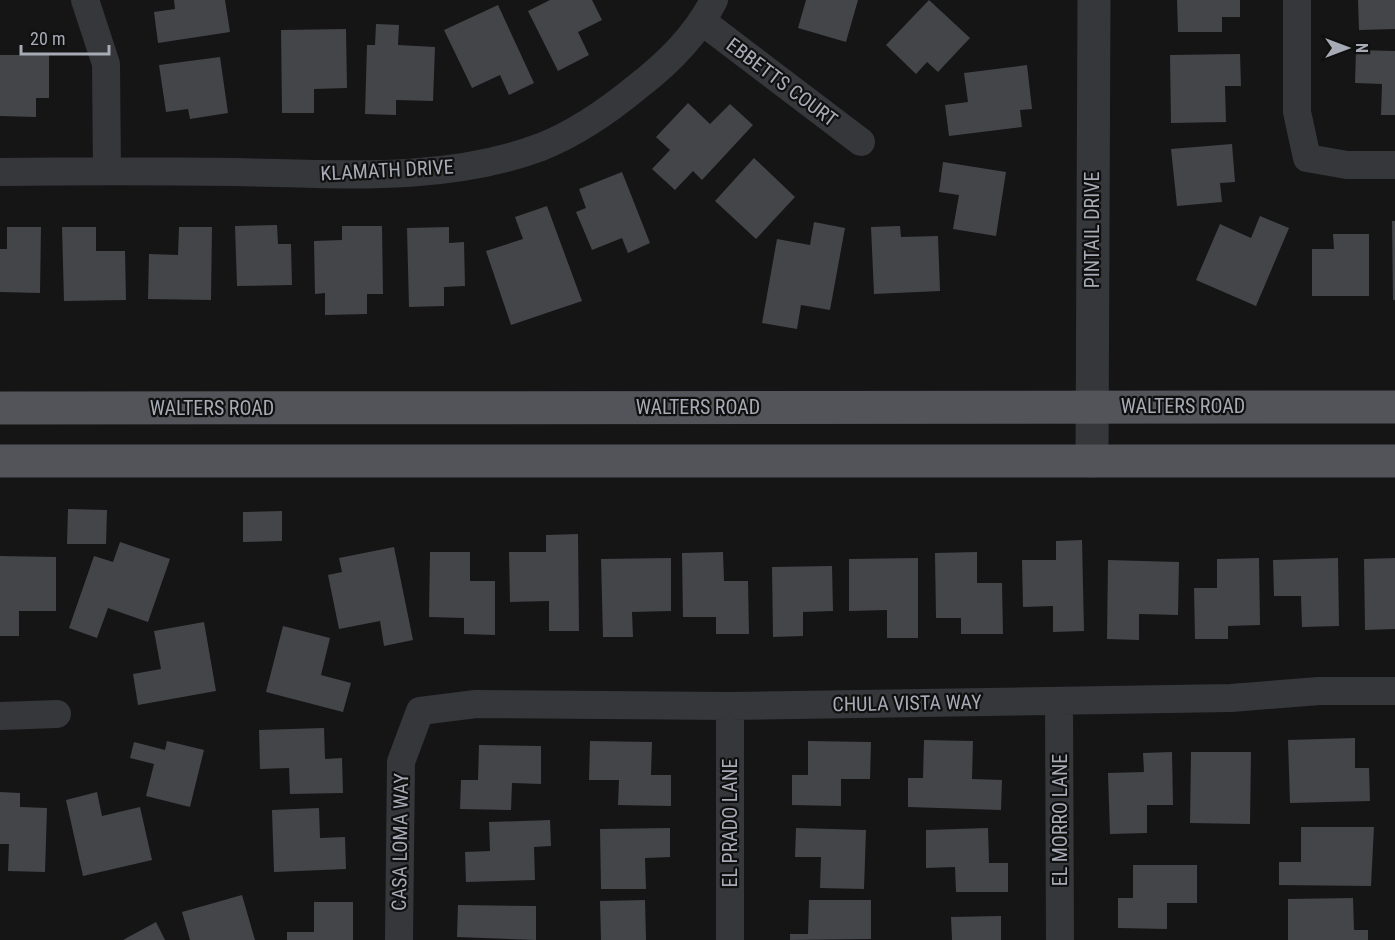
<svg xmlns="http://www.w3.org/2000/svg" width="1395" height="940" font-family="'Roboto Condensed',sans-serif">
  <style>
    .building { fill: #444549 }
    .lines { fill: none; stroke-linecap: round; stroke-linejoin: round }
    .minor { stroke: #36373b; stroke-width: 28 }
    .tertiary { stroke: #36373b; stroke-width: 33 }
    .primary { stroke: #52545a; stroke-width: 33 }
    .labels { text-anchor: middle; stroke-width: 4.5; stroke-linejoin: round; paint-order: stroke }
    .street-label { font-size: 20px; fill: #a7abb6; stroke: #101011 }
  </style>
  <rect width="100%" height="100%" fill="#151516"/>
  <path class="building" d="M174,0H225L230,32L158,43L154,12L175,9Z
    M550,0H592L602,20L578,32L589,55L558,71L528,11Z
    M806,0H858L846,42L798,28Z
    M929,0L970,38L938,72L927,62L916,74L886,45Z
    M1177,0H1240V17H1222V32H1178Z
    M1358,0H1395V29L1359,30Z
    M498,5L534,83L509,95L500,75L472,88L444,30Z
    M376,24L399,25L398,45L435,47L433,101L396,100V115L365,114L367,45H375Z
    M346,29L347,88L314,89V113H282L281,30Z
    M1356,50L1395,51V115H1381L1382,84L1355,83Z
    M1240,54L1241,86H1225L1226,122L1171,123L1170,55Z
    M0,55H49V98H36V117L0,116Z
    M220,57L228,113L190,119L188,109L166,112L159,65Z
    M1027,65L1032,109L1020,110L1022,127L949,136L945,105L968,102L964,73Z
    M688,103L710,124L730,104L753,125L702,180L693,171L675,190L652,169L670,150L656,137Z
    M1232,144L1235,182L1220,183L1222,202L1177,206L1171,149Z
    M754,158L795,197L756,239L715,201Z
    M943,162L1006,172L996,236L953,229L959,195L939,192Z
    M622,172L650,243L628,253L622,238L592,250L576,212L586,208L579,189Z
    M547,206L582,301L511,325L486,251L523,239L515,217Z
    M1260,216L1289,228L1256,306L1196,280L1220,224L1251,238Z
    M1392,221H1395V300H1393Z
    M814,222L845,228L830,310L801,305L797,329L762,323L777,239L810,245Z
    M277,225L278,244H291L292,285L237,286L235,226Z
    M342,226H382L383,294H367V314L325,315V293L315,294L314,241L342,240Z
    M900,226L901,237L938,236L940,291L874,294L871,227Z
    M7,227H41L40,293L0,292V249H7Z
    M62,227H96V251H125L126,300L64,301Z
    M179,227H212L211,300L148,299L149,254L178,255Z
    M449,227V243L464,242L465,286L444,287V306L409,307L407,228Z
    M1333,234H1369V296H1312V249H1334Z
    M68,509L107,510L106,544H67Z
    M282,511V541L243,542V512Z
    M578,534L579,631H549V601L510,602L509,552H546V535Z
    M1082,540L1084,631L1053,632V606L1023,607L1022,560H1056V541Z
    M120,542L170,559L148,622L108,608L97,638L69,628L94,556L113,562Z
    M394,547L413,640L384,646L380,621L339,629L328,575L342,572L339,558Z
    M430,552H470V581H495V635L464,634V618L429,617Z
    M723,552L724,581H748L749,634H716V617H683L682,553Z
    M977,552V583H1002L1003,634H961V618H936L935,553Z
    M0,556L56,557V611H19V636H0Z
    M671,558V611L632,612L633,637H603L601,559Z
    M918,558V638H887V610L849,611V559Z
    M1259,558L1260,625L1228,626V639H1195L1194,588H1217V559Z
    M1338,558L1339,626L1302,627L1301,596H1274L1273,560Z
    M1395,558V629L1365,630L1364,559Z
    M1108,560L1179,562L1178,615L1139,614V640L1107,639Z
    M832,566L833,611L803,612V636L773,637L772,567Z
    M204,622L216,691L138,705L133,674L161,669L154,631Z
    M283,626L330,638L321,675L351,683L343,712L266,692Z
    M324,728L325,759L342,758L343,793L290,794L289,768L260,769L259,730Z
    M1355,738V768H1369L1370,801L1290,803L1288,740Z
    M924,740L973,741L972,779L1002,780L1001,810L908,807V778H923Z
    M167,741L204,750L190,807L146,796L154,764L130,758L134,742L165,750Z
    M590,741L652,742L651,775H671V806L618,805L619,780H589Z
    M808,741L871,742L870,779H841V806L792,805V775H808Z
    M479,745L541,746V784L512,783L511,810L460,809L461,780H478Z
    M1172,752L1173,805H1147V833L1110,834L1108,773L1144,772L1143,753Z
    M1191,752H1251L1250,824L1190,823Z
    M0,792L20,793V807L47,808L45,872L8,871L9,844H0Z
    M97,792L102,816L140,807L152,860L83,876L66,800Z
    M319,808L320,838L345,837L346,869L274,872L272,810Z
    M550,820L551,846L534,847L535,880L466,882L465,852L490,851L489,822Z
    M1301,827H1374L1371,886L1279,885V862H1301Z
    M670,828V857L645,858L646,889H601L600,829Z
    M796,828L866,830L864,889L820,888L821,857H795Z
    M988,828L989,863H1008V892H956L955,867L926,868V830Z
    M1133,865H1197V903H1167V929L1118,928V898H1133Z
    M242,895L255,940H190L182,912Z
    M1353,898L1354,930H1368V940H1288V899Z
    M645,900L646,940H601L600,901Z
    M809,900H871V939L790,940V934H808Z
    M314,902H353V940H287V932H314Z
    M458,905L536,906V940L457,937Z
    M1001,916V940H952L951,917Z
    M156,922L165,940H123Z"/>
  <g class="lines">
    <path class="minor" d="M85,0L106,64L107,171
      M1297,0V112L1307,158L1347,165H1395
      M703,22L861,142
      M0,172C79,171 157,171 236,172C337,174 444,183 541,147C576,133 608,111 637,87C667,64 697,34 714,0
      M1059,701L1060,940
      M730,706V940
      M0,716L57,714
      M399,940L401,762L420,711L476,704L730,706L1231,698L1319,691H1395"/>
    <path class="tertiary" d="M1092,461L1094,0"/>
    <path class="primary" d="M0,408L1395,407
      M0,461H1395"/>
  </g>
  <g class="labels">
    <g class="street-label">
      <text transform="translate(782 82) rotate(37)" y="7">EBBETTS COURT</text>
      <text transform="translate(387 170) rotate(-3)" y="7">KLAMATH DRIVE</text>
      <text transform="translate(1092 230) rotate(-90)" y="7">PINTAIL DRIVE</text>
      <text x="1183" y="413">WALTERS ROAD</text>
      <text x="698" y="414">WALTERS ROAD</text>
      <text x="212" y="415">WALTERS ROAD</text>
      <text transform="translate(907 703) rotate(-1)" y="7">CHULA VISTA WAY</text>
      <text transform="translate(1060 820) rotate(-90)" y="7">EL MORRO LANE</text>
      <text transform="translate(730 823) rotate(-90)" y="7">EL PRADO LANE</text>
      <text transform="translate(400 842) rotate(-89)" y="7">CASA LOMA WAY</text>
    </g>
  </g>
  <g transform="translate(1347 48) rotate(90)" stroke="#101011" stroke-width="4.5" paint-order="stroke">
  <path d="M0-4.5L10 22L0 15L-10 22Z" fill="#a7abb6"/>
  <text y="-9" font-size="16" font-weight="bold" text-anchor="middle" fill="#a7abb6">N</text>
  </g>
  <path d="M21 45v9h88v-9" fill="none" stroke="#a7abb6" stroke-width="3"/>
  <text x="30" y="45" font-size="18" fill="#a7abb6" stroke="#101011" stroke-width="4.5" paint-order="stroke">20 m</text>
</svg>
